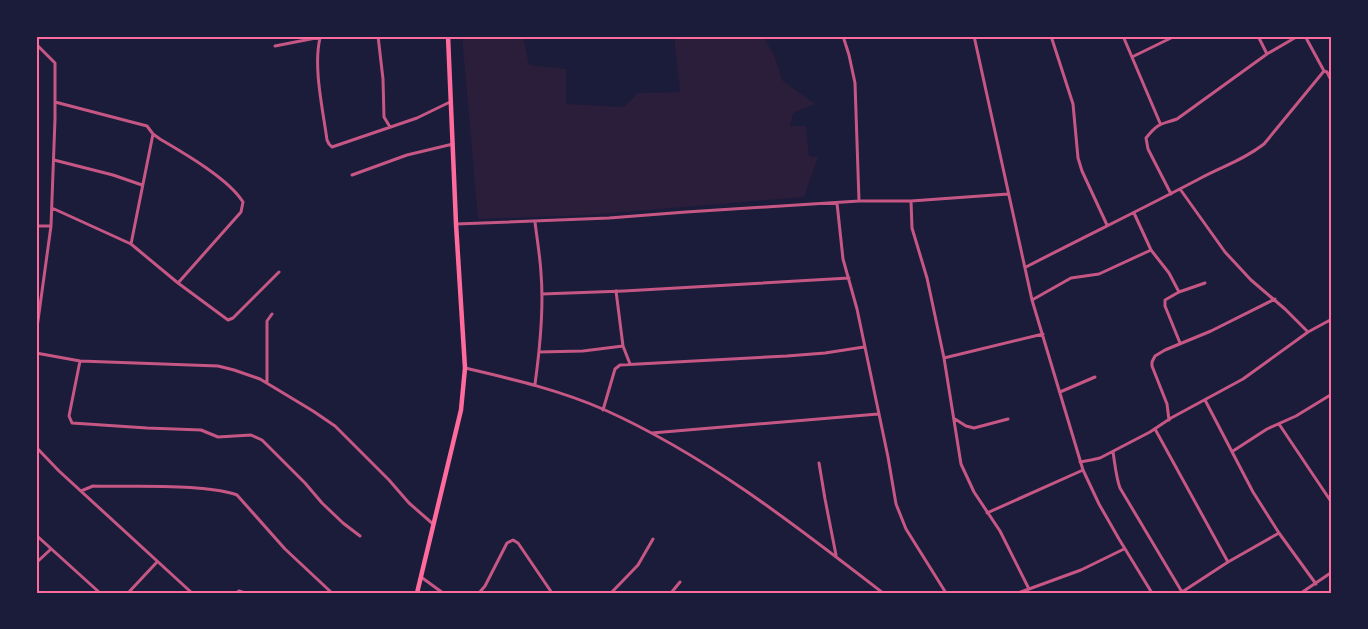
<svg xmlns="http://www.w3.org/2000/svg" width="1368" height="629" font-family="'Archivo Narrow',sans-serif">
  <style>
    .green { fill: #2a1e3b }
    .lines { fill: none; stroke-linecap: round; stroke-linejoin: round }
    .minor { stroke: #c65784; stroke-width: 3 }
    .secondary { stroke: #ff6b9d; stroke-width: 4.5 }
    .neatline { fill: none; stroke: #ff6b9d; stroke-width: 2 }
  </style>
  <rect width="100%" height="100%" fill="#1b1b3a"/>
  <path class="green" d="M462,36H523L529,65L566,69V104L624,107L638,93L680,92L674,36H763L775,57L782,80L815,104L793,113L790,126H806L809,156L818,157L804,197L589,215L478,219Z"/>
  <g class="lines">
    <path class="minor" d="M378,36L383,79L384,117L390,127
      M843,36L849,55L855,83L859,201
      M974,36L1032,300L1083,470L1099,504L1119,539L1152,593
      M1051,36L1073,104L1078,158L1082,171L1107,225
      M1123,36L1160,123
      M1258,36L1267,54
      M1305,36L1324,71L1327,72L1332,82
      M320,38C313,67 323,110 327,140L329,144L332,147L417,118L450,102
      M36,44L55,63V119L51,226L36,335
      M275,46L326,36
      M1132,57L1175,36
      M55,102L147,126L153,134L160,139C184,153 229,179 243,202L241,212L178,283
      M54,160L113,175L142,185
      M352,175L407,155L453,144
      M1180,189L1225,252L1251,280L1285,309L1308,332
      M1171,194L1148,149L1146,138C1159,122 1160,125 1177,119L1267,54L1298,36
      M911,201L912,228L927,278L944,358L961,464L974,492L1000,531L1029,589
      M837,203L843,259L857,309L888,457L896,504L906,529L946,593
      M52,208L131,244L178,283L228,320L233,318L279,272
      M1134,213L1151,250L1169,273L1179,292
      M456,224L609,218L686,212L859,201H911L1008,194
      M36,226H51
      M131,244L153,134
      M1026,267C1084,237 1142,209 1199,179C1223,166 1242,161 1264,144L1324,71
      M616,291L623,346L630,364
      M542,294L624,291L849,278
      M1032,300L1071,278L1099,274L1151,250
      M1180,343L1165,306V300L1179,292L1205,283
      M539,352L583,351L623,346
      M36,353L80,361L218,366L234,370L260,379L313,411L335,426L389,480L409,503L433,524
      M944,358L1043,334
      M80,361L69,416L72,423L147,428L201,430L218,437L251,435L262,440L305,483L322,503L343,523L360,536
      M465,368C512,379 560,390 605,410C707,456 795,525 883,593
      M267,383V321L272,314
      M535,384C540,348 544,309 541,273C540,256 537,239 535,222
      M1060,392L1095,377
      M1205,400L1253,492L1279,533L1316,584
      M603,410L615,369L620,365L787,356L825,353L864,347
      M955,419L966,426L974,428L1008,419
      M1169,420L1167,404L1152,366V362L1155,356L1165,350L1211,331L1275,299
      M1279,424L1332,503
      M1155,429L1228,562
      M652,433L878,414
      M36,447L59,471L192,593
      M1233,451L1267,429L1296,416L1332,394
      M1113,452C1115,464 1116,477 1120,488L1182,592
      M1080,462L1091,460L1100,458L1150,432L1171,418L1243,379L1308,332L1332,319
      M819,463L825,499L836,555
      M81,491L93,486C127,487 162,485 196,488C210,489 224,490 237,495L285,549L332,593
      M987,513L1083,470
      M36,535L100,593
      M36,563L51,549
      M421,577L443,593
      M1182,592L1228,562L1279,533
      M128,593L157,562
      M236,593L239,591L245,593
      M479,593L485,586L507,543L513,540L518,543L552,593
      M611,593L638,565L653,539
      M671,593L680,582
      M1018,593L1081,570L1124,549
      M1301,593L1332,572"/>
    <path class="secondary" d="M417,593L461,410L465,368L456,224L448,36"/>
  </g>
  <rect width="1368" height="629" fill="none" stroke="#1b1b3a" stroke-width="75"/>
  <rect x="38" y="38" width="1292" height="554" class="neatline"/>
</svg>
